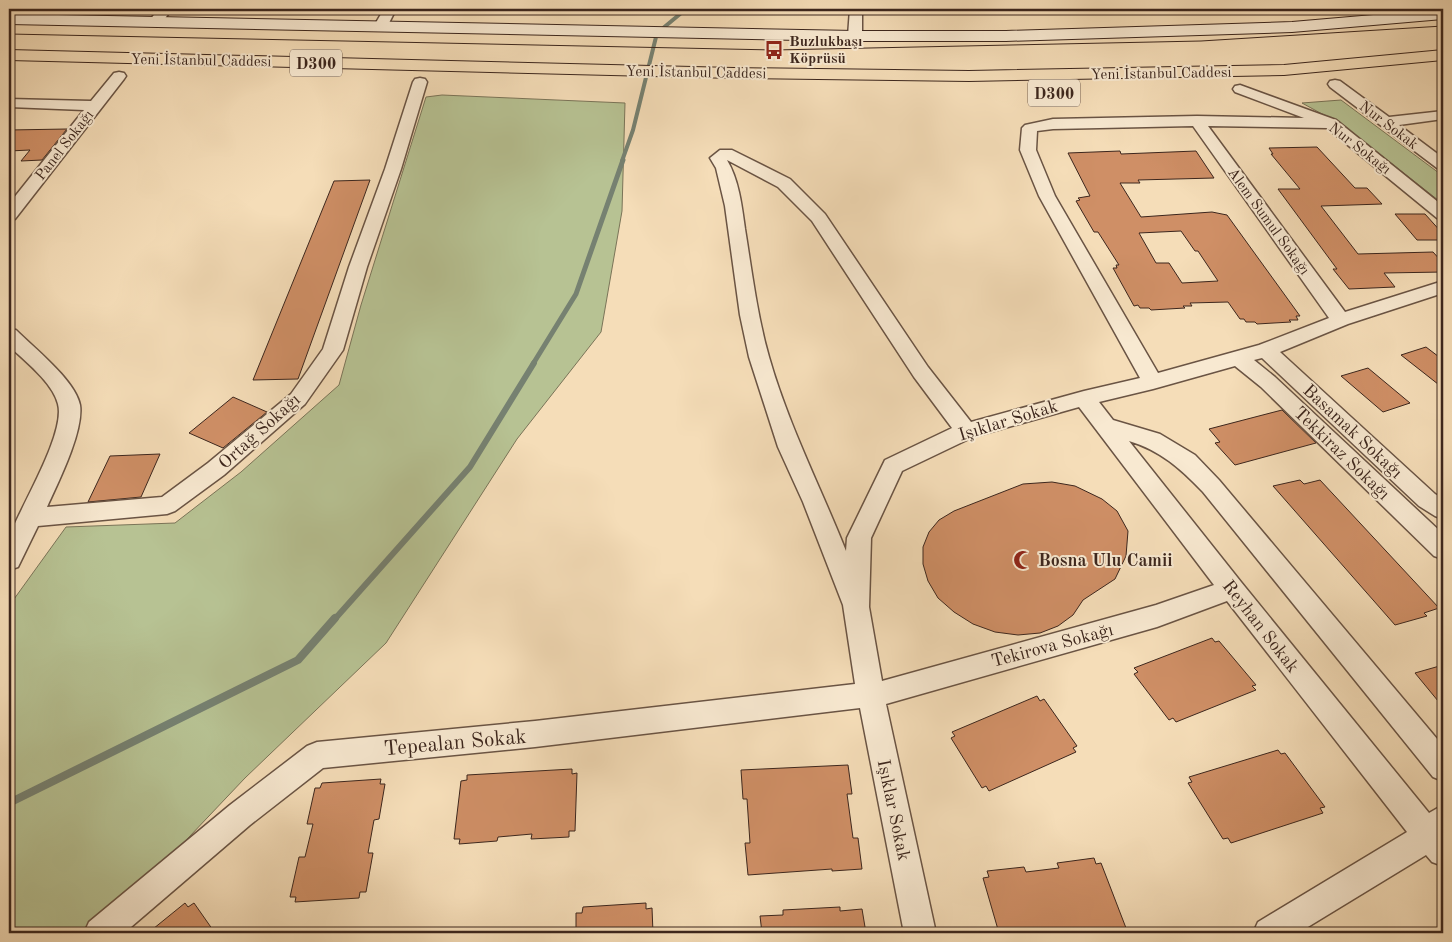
<svg xmlns="http://www.w3.org/2000/svg" width="1452" height="942" font-family="'Old Standard TT',serif">
  <style>
    .green { fill: #b7c293; stroke: #7a7458 }
    .lines { fill: none; stroke-linecap: round; stroke-linejoin: round }
    .stream-far3 { stroke: #768171; stroke-width: 4 }
    .stream-far2 { stroke: #768171; stroke-width: 5 }
    .stream-far1 { stroke: #768171; stroke-width: 6 }
    .stream { stroke: #768171; stroke-width: 8 }
    .building { fill: #cf8f66; stroke: #3c261d; fill-rule: evenodd }
    .street-casing { stroke: #6a5444; stroke-width: 3 }
    .secondary-casing { stroke: #3c261d; stroke-width: 2 }
    .highway-casing { stroke: #3c261d; stroke-width: 2 }
    .street { fill: #f8e9d1; fill-rule: evenodd }
    .secondary { fill: #f8e9d1; fill-rule: evenodd }
    .highway { fill: #f5ddb8; fill-rule: evenodd }
    .tram { stroke: #3c261d; stroke-width: 1 }
    .labels { text-anchor: middle; stroke-width: 4; stroke-linejoin: round; paint-order: stroke }
    .far-poi-label { font-size: 15px; font-weight: bold; fill: #3c261d; stroke: #f8e9d1; text-anchor: start }
    .far-street-label { font-size: 15px; fill: #3c261d; stroke: #f8e9d1 }
    .shield { fill: #f8e9d1; stroke: #746053; stroke-width: 1 }
    .shield-label { font-size: 16px; font-weight: bold; fill: #3c261d }
    .street-label { font-size: 18px; fill: #3c261d; stroke: #f8e9d1 }
    .poi-label { font-size: 18px; font-weight: bold; fill: #3c261d; stroke: #f8e9d1; text-anchor: start }
    .near-street-label { font-size: 21px; fill: #3c261d; stroke: #f8e9d1 }
  </style>
  <rect width="100%" height="100%" fill="#f5ddb8"/>
  <filter id="stains"><feTurbulence type="fractalNoise" baseFrequency=".004" numOctaves="4"/><feColorMatrix values="0 0 0 0 .2 0 0 0 0 .09 0 0 0 0 .02 0 0 0 .5 -.17"/></filter>
  <radialGradient id="worn" r=".72"><stop offset=".6" stop-color="#630" stop-opacity="0"/><stop offset="1" stop-color="#630" stop-opacity=".3"/></radialGradient>
  <path class="green" d="M442,95L625,103L622,211L601,332L517,439L386,643L245,778L98,933H9V606L66,527L175,523L241,472L339,385L361,305L426,97Z
    M1341,100L1443,176V204L1344,126L1302,103Z"/>
  <g class="lines">
    <path class="stream-far3" d="M622,161L633,130L656,37L662,29L686,9"/>
    <path class="stream-far2" d="M533,364L576,294L623,160"/>
    <path class="stream-far1" d="M334,620L470,467L534,363"/>
    <path class="stream" d="M9,803L298,660L335,618"/>
  </g>
  <path class="building" d="M67,129L42,160L21,161L30,150L9,151V130Z
    M1317,147L1355,188H1367L1382,204L1321,206L1358,254L1433,252L1443,263V272L1384,273L1395,287L1349,289L1333,269H1337L1278,189H1300L1271,154H1273L1269,148Z
    M1120,151L1121,154L1196,151L1214,178L1138,180L1140,183H1120L1141,217L1212,212L1227,215L1300,316H1296L1298,320H1289L1291,322L1257,324L1255,322H1246L1244,319H1240L1228,302L1190,303L1192,306H1183L1185,308L1151,310L1149,308H1140L1138,305L1134,306L1113,268H1117L1116,265H1119L1098,232H1094L1076,201L1080,200L1078,198L1090,196L1068,153ZM1181,231L1195,251H1198L1218,281L1182,283L1169,263H1156L1139,233Z
    M370,180L298,379L253,380L334,181Z
    M1395,214H1425L1443,234V240H1417Z
    M1426,347L1443,360V388L1401,355Z
    M1368,368L1410,403L1383,412L1341,376Z
    M233,397L267,412L223,448L189,433Z
    M1282,410L1316,443L1235,465L1215,443L1220,442L1209,429Z
    M160,454L141,497L88,502L110,456Z
    M1300,480L1304,484L1320,480L1439,608L1424,613L1427,616L1395,625L1273,486Z
    M1052,482L1075,486L1102,499L1117,511L1128,531L1126,556L1115,579L1083,600L1073,615L1058,626L1040,633L1018,635L995,632L973,624L954,612L938,598L928,581L923,564V547L929,532L939,520L954,511L1023,484Z
    M1212,638L1215,642L1219,641L1256,685L1252,686L1256,690L1176,722L1173,718L1169,720L1134,674L1138,672L1134,668Z
    M1443,665V707L1415,673Z
    M1037,696L1040,701L1044,699L1077,746L1073,748L1076,752L989,791L986,786L982,788L951,738L955,736L952,732Z
    M1278,750L1281,754L1285,753L1325,807L1320,808L1323,813L1231,843L1228,838L1223,839L1188,783L1192,782L1189,777Z
    M848,765L852,794H847L853,838H858L862,869L832,871V869L748,875L745,843H750L747,799H743L741,770Z
    M572,769V774L577,773L575,831H569V837L531,839L532,834L498,837L497,841L459,844L460,839H454L461,781L467,780V775Z
    M381,779L380,784H385L379,819L374,820L368,853H373L366,892H360L359,898L295,902L296,897H290L299,857H305L313,824H307L315,788H320L322,783Z
    M1094,858L1096,864L1101,863L1126,928L1120,929L1122,933H999L983,878L989,877L987,871L1024,867L1026,872L1059,868L1057,863Z
    M185,903L188,907L194,903L215,933H148Z
    M646,903V909L652,908L653,933H576V913H582L583,907Z
    M840,907V911L862,909L866,933H762L760,916L783,915V910Z"/>
  <g class="lines">
    <g class="street-casing">
      <path id="street" d="M159,9H172L160,25H150L148,22Z
        M384,9H396L386,29L381,30L374,26Z
        M850,9H862V36L860,39L855,40L848,36Z
        M119,72L124,73L126,76L124,79L15,219L9,220V204L84,110L9,107V99L91,101L114,73Z
        M420,78L425,79L427,82L401,169L367,267L343,350L305,404L224,475L175,511L167,514L38,526L18,567L9,570C9,560 6,545 10,535C21,506 66,433 58,404C53,383 24,360 9,346V329L16,330C34,348 75,380 80,405C84,431 58,483 47,507L162,497L208,463L291,394L323,349L349,267L385,169L413,82L415,79Z
        M1335,80L1340,81L1389,117L1443,111V119L1399,125L1443,158V170L1437,168L1330,87L1328,84L1330,81Z
        M1240,85L1336,120L1443,206V219L1437,218L1327,128L1208,126L1345,312L1443,281V293L1348,324L1280,352L1435,494L1443,499V519L1435,516L1419,506L1262,358L1254,360L1275,377L1443,534V559L1434,556L1261,387L1235,366L1153,389L1099,402L1113,420L1160,434L1195,455L1219,480L1443,746V781L1433,777L1203,492C1180,468 1161,451 1129,441L1241,582L1429,813L1443,805V866L1432,862L1426,855L1298,933H1253L1258,922L1407,832L1227,601L1157,627L886,704L936,933H904L860,708L535,747L323,768L250,825L124,933H84L89,922L230,805L307,746L317,742L535,721L855,684L843,605L803,502L778,447L749,357L740,315L725,206L716,168L710,158L720,150H732L790,179L825,214L928,367L971,422L1084,391L1140,378L1039,196L1020,150L1022,128L1025,125L1053,119L1197,116L1304,118L1235,92L1233,89L1235,86ZM1193,126L1329,318L1259,345L1158,373L1055,196L1036,150L1037,131L1053,129ZM727,160L778,187L812,221L914,377L952,428L885,460L847,538L846,551C820,486 788,424 769,357C757,315 752,272 745,229C742,207 739,180 727,160ZM1079,407L1214,585L1156,605L882,681L869,607L871,538L902,471L973,437Z"/>
    </g>
    <g class="secondary-casing">
      <path id="secondary" d="M1443,9V19L1292,32L1006,41H855L9,24V14L855,31H1006L1292,22Z"/>
    </g>
    <g class="highway-casing">
      <path id="highway" d="M9,50L734,68L969,71L1284,65L1443,50V60L1284,75L969,81L734,78L9,60Z"/>
    </g>
    <use href="#street" class="street"/>
    <use href="#secondary" class="secondary"/>
    <use href="#highway" class="highway"/>
    <path class="tram" d="M9,34L774,50L1201,41L1443,26"/>
  </g>
  <defs>
    <g id="bus-bare" transform="scale(1.5)"><path d="M-5-6H5V4H4V6H2V4H-2V6H-4V4H-5ZM-3.5-4V0h7V-4ZM-3.5 1.2v1.5H-2V1.2ZM2 1.2v1.5H3.5V1.2Z" fill="#8f2418" stroke="#f8e9d1" stroke-width="2.5" paint-order="stroke"/></g>
    <g id="mosque-bare" transform="scale(1.5)"><path d="M3.5-4.9A6 6 0 1 0 3.5 4.9A5 5 0 1 1 3.5-4.9Z" fill="#8f2418" stroke="#f8e9d1" stroke-width="2.5" paint-order="stroke"/></g>
  </defs>
  <g fill-rule="evenodd">
    <use href="#bus-bare" x="774" y="50"/>
    <use href="#mosque-bare" x="1023" y="560"/>
  </g>
  <g class="labels">
    <g class="far-poi-label">
      <text x="789" y="46">Buzlukbaşı<tspan x="789" dy="17">Köprüsü</tspan></text>
    </g>
    <g class="far-street-label">
      <text transform="translate(201 60) rotate(1)" y="5">Yeni İstanbul Caddesi</text>
      <text transform="translate(696 72) rotate(1)" y="5">Yeni İstanbul Caddesi</text>
      <text transform="translate(1161 73) rotate(-1)" y="5">Yeni İstanbul Caddesi</text>
      <text transform="translate(1389 125) rotate(37)" y="5">Nur Sokak</text>
      <text transform="translate(64 145) rotate(-52)" y="5">Panel Sokağı</text>
      <text transform="translate(1360 148) rotate(38)" y="5">Nur Sokağı</text>
      <text transform="translate(1269 221) rotate(54)" y="5">Alem Sumul Sokağı</text>
    </g>
    <g class="shield">
      <rect x="290" y="49.5" width="52" height="27" rx="4"/>
      <rect x="1028" y="79.5" width="52" height="27" rx="4"/>
    </g>
    <g class="shield-label">
      <text x="316" y="69">D300</text>
      <text x="1054" y="99">D300</text>
    </g>
    <g class="street-label">
      <text transform="translate(1008 420) rotate(-17)" y="6">Işıklar Sokak</text>
      <text transform="translate(259 431) rotate(-42)" y="6">Ortağ Sokağı</text>
      <text transform="translate(1353 431) rotate(43)" y="6">Basamak Sokağı</text>
      <text transform="translate(1342 453) rotate(44)" y="6">Tekkiraz Sokağı</text>
      <text transform="translate(1261 626) rotate(52)" y="6">Reyhan Sokak</text>
      <text transform="translate(1052 645) rotate(-15)" y="6">Tekirova Sokağı</text>
      <text transform="translate(894 810) rotate(78)" y="6">Işıklar Sokak</text>
    </g>
    <g class="poi-label">
      <text x="1038" y="566">Bosna Ulu Camii</text>
    </g>
    <g class="near-street-label">
      <text transform="translate(455 742) rotate(-5)" y="7">Tepealan Sokak</text>
    </g>
  </g>
  <rect width="1452" height="942" fill="none" stroke="#f5ddb8" stroke-width="30"/>
  <rect x="10" y="10" width="1432" height="922" fill="none" stroke="#3c261d" stroke-width="2.5"/>
  <rect x="15" y="15" width="1422" height="912" fill="none" stroke="#3c261d"/>
  <rect width="100%" height="100%" filter="url(#stains)"/>
  <rect width="100%" height="100%" fill="url(#worn)"/>
</svg>
